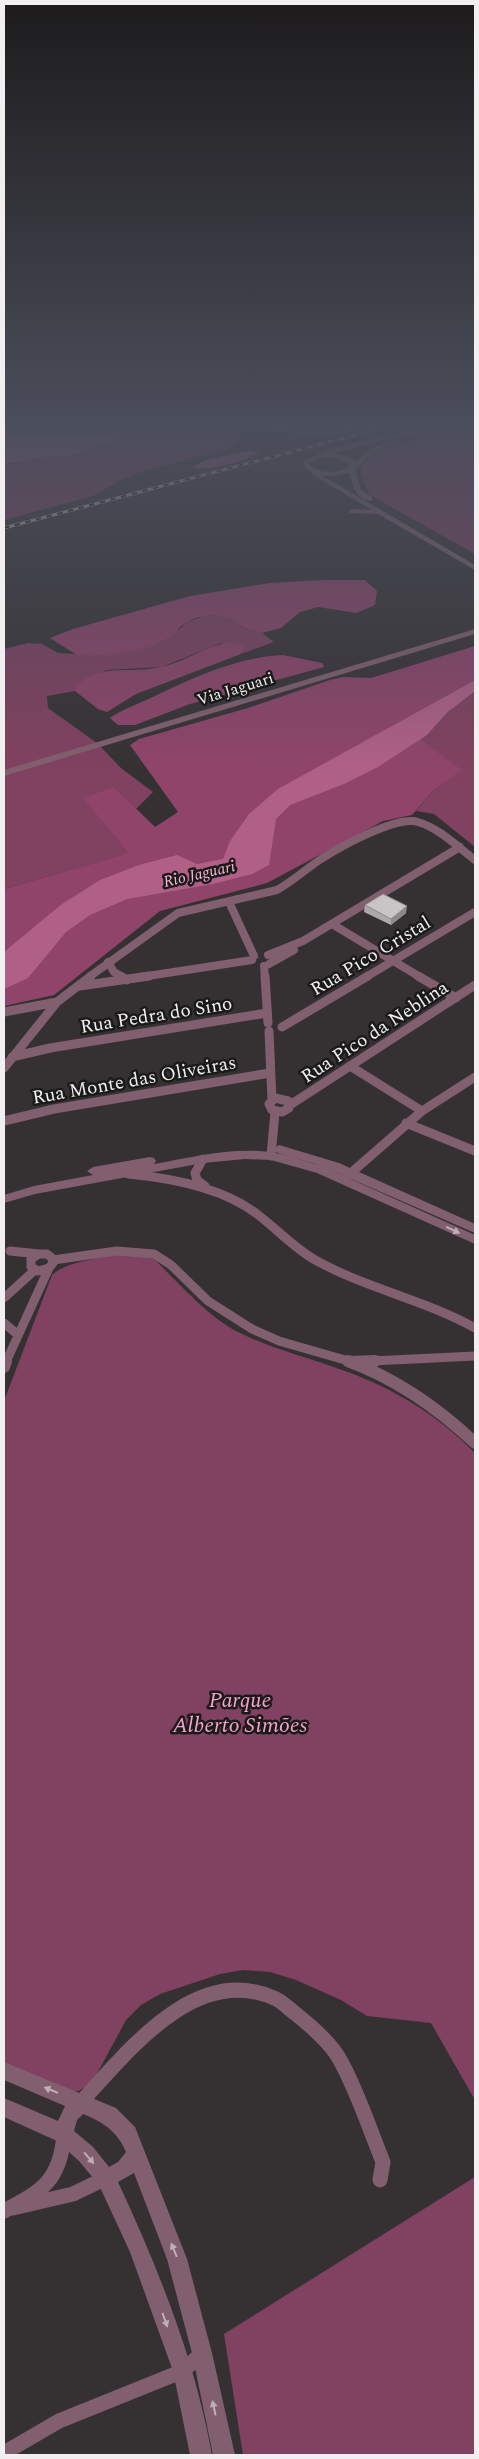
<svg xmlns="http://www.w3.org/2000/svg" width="479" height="2459" font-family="Spectral,serif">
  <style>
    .green { fill: #814160 }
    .forest { fill: #90446a }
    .water { fill: #b06087 }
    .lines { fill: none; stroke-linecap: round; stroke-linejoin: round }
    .minor-far4 { stroke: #825f6f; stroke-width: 6 }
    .minor-far3 { stroke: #825f6f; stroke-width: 8 }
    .minor-far2 { stroke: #825f6f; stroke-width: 9 }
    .minor-far1 { stroke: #825f6f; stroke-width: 12 }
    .minor { stroke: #825f6f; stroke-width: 15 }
    .tertiary { fill: #825f6f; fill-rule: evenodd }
    .rail-casing { stroke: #bcb8ba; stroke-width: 3 }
    .rail { stroke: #1b1a1a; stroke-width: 2; stroke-dasharray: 5.5; stroke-linecap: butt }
    .wall { fill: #ada9aa }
    .shaded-wall { fill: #8d898b }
    .building { fill: #c9c4c6; stroke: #8d898b }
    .oneway { fill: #c0aeb6 }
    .labels { text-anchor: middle; stroke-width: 5; stroke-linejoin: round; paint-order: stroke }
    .far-street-label { font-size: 16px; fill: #f2eff0; stroke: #1b1a1a }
    .far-water-label { font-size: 16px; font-style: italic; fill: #f9b6d4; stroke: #1b1a1a }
    .street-label { font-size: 19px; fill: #f2eff0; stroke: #1b1a1a }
    .near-park-label { font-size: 22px; font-style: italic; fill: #f9a1ca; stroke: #1b1a1a }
  </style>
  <rect width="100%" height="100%" fill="#353133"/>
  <path class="green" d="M4,428H230L235,430L238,442L228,449L146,470L123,479L93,496L4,520Z
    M475,428V554L370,495L361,476V465L380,450L425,436Z
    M215,615L233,620L244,628L262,633L274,642L241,654L244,649L221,643L162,667L107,670L75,686V691L47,696L48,708L97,743L121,768L153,792L136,809L114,787L130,853L4,889V649L28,643L42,644L58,653L108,656L174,635C186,620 198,617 215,615Z
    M473,691H475V847L434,814L416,811L432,792L461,770L419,739L427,735L448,712Z
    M126,1254L149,1257L155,1260C179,1283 208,1317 238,1332C272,1349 309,1358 345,1371C393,1388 439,1416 475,1453V2100L431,2023L367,2016L341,2000L296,1980L270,1972L243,1970L220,1974L160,1994L141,2005L126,2020L93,2081L79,2091H73L4,2064V1401L52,1275C66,1261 106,1257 126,1254Z
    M475,2177V2455H243L224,2334Z"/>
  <path class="forest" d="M324,580H365L377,591L375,605L356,613L318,607L300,612L281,628L262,633L244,628L233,620L215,615L195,618L181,626L174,635L149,647L108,656L77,655L50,638L73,629L190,596L270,583Z
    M231,642L241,645L244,649L241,654L136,694L107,712L98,709L75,691V686C108,661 126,675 161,667C186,662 206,645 231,642Z
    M475,646V680L398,723L462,770L432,792L412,815L383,821L267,883L160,911L54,995L4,1006V889L129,853L83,798L114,787L155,827L178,812L130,745L139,739L248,708L330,680L343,677L371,678Z
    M283,655L322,663L324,667L190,704L135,725H118L110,718C120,711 133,706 144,701C188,680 234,657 283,655Z"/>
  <path class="water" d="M4,428H120L123,436L77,454L38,458L4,464Z
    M248,451L259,452C250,461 204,472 192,467L209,459Z
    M475,680V691L448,712L427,735L378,767L344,784L290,805L276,819L269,865L252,874L213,884L127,899L90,915L66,932L28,978L4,989V952L62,904L100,880L139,865L177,855L197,864L223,859L230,841L249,814L278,789Z"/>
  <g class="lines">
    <path class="minor-far4" d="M262,428L331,432L355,428"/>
    <path class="minor-far3" d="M229,902L254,956
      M332,924L420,977
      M268,955L303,941L460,847
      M108,962L114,972L122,977
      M269,964L294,950
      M264,966L265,977
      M89,977L178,913L277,890C293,881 306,869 321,859C340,847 397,815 418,822C439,828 458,847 475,860
      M141,977L252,960
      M366,977L475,912"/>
    <path class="minor-far2" d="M120,976L127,980
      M265,976L268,1023
      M418,976L456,998
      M80,986L149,976
      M4,1012L57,1002L91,976
      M282,1027L368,976
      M269,1031L272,1100
      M12,1057L50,1048L267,1013
      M350,1066L422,1111
      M4,1068L57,1002
      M275,1098L288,1101L289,1108L282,1112L272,1110L269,1104Z
      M290,1105L475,985
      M4,1121L54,1109L270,1073
      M406,1123L475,1151
      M271,1156L275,1112
      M203,1159L195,1173L197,1180L205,1186
      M128,1174C171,1178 222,1187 257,1214C277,1229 296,1250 317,1261C368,1289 425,1300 475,1328
      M344,1179L422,1111L475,1077
      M10,1251L39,1254
      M39,1254H47L52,1258L53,1263L49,1268L38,1271L31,1267V1259Z
      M53,1260L117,1251L154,1254L171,1265L208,1301L252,1329L279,1341L352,1362
      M4,1298L35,1270
      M4,1323L17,1334
      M6,1362L49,1268
      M351,1362L475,1356"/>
    <path class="minor-far1" d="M348,1361C397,1379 438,1408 475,1443
      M351,1362L375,1361
      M4,1367L6,1361"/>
    <path class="minor" d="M81,2102C128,2052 195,1963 274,1998C282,2001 289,2009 296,2014C311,2026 331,2043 340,2060C357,2090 370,2130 383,2162L380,2180
      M13,2208L73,2194L106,2178
      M4,2211C42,2191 60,2181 64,2135
      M4,2453L59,2421L183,2371L202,2353"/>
    <path class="tertiary" d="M446,428H463L384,440L335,453L348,457L356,461C366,453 381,440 395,441V443L375,452L355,469L361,490L372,497V501C356,501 352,484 349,473L336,476H323L475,565V570L378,514L350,513L349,511L353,509L372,510L316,477L303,466L304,461C347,439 398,434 446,428ZM333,457L350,464V466C338,474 321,474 309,465V463L319,458Z
      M475,629V634L4,776V770Z
      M279,1145L339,1163L475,1224V1233L326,1168L475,1235V1244L317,1173L271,1160L245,1159L203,1163L35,1194L4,1203V1195L34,1186L93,1175L87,1171L93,1167L150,1157L154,1158L156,1161L154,1164C192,1157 232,1147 270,1152C286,1154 303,1161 319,1165L275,1152L273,1149Z
      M4,2062L116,2108L135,2127L187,2259L212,2353L235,2455H213L192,2353L167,2259L134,2173L118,2182C159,2270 195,2360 212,2455H190L173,2371L130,2252L99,2185L79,2161L57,2141L4,2117V2098L58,2121L65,2106L4,2080ZM83,2114C103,2122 118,2132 126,2152L118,2162L109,2167L93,2147L74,2131L77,2120Z"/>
    <g class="rail-casing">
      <path id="rail" d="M4,528L381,428"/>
    </g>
    <use href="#rail" class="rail"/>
  </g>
  <path class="wall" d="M365,905L406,913L391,925L364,912Z"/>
  <path class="shaded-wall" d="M407,906L406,913L391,925V919Z"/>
  <path class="building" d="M383,894L407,906L391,919L365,905Z"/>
  <defs><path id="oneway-solid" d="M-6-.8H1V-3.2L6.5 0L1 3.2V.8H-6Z" transform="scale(1.25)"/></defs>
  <g class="oneway">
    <use href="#oneway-solid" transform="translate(453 1230) rotate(25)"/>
    <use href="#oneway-solid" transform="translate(51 2090) rotate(-158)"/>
    <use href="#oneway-solid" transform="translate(89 2158) rotate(49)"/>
    <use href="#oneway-solid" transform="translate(174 2250) rotate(-112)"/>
    <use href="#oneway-solid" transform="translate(165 2320) rotate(70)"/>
    <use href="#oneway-solid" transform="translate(214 2408) rotate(-102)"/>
  </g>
  <linearGradient id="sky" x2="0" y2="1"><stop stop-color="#1d1b1c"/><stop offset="0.55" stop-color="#4b4e5b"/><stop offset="1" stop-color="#4b4e5b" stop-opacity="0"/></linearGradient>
  <rect width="479" height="772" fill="url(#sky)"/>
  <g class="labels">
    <g class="far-street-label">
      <text transform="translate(235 688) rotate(-17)" y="6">Via Jaguari</text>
    </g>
    <g class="far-water-label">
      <text transform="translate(199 873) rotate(-13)" y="6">Rio Jaguari</text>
    </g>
    <g class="street-label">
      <text transform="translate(370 955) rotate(-31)" y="7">Rua Pico Cristal</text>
      <text transform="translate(156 1014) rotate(-9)" y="7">Rua Pedra do Sino</text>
      <text transform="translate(374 1031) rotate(-33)" y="7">Rua Pico da Neblina</text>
      <text transform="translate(134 1079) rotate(-10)" y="7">Rua Monte das Oliveiras</text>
    </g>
    <g class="near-park-label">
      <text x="240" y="1707">Parque<tspan x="240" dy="25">Alberto Simões</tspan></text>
    </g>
  </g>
  <rect width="479" height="2459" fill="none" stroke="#f2eff0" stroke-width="10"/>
</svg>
